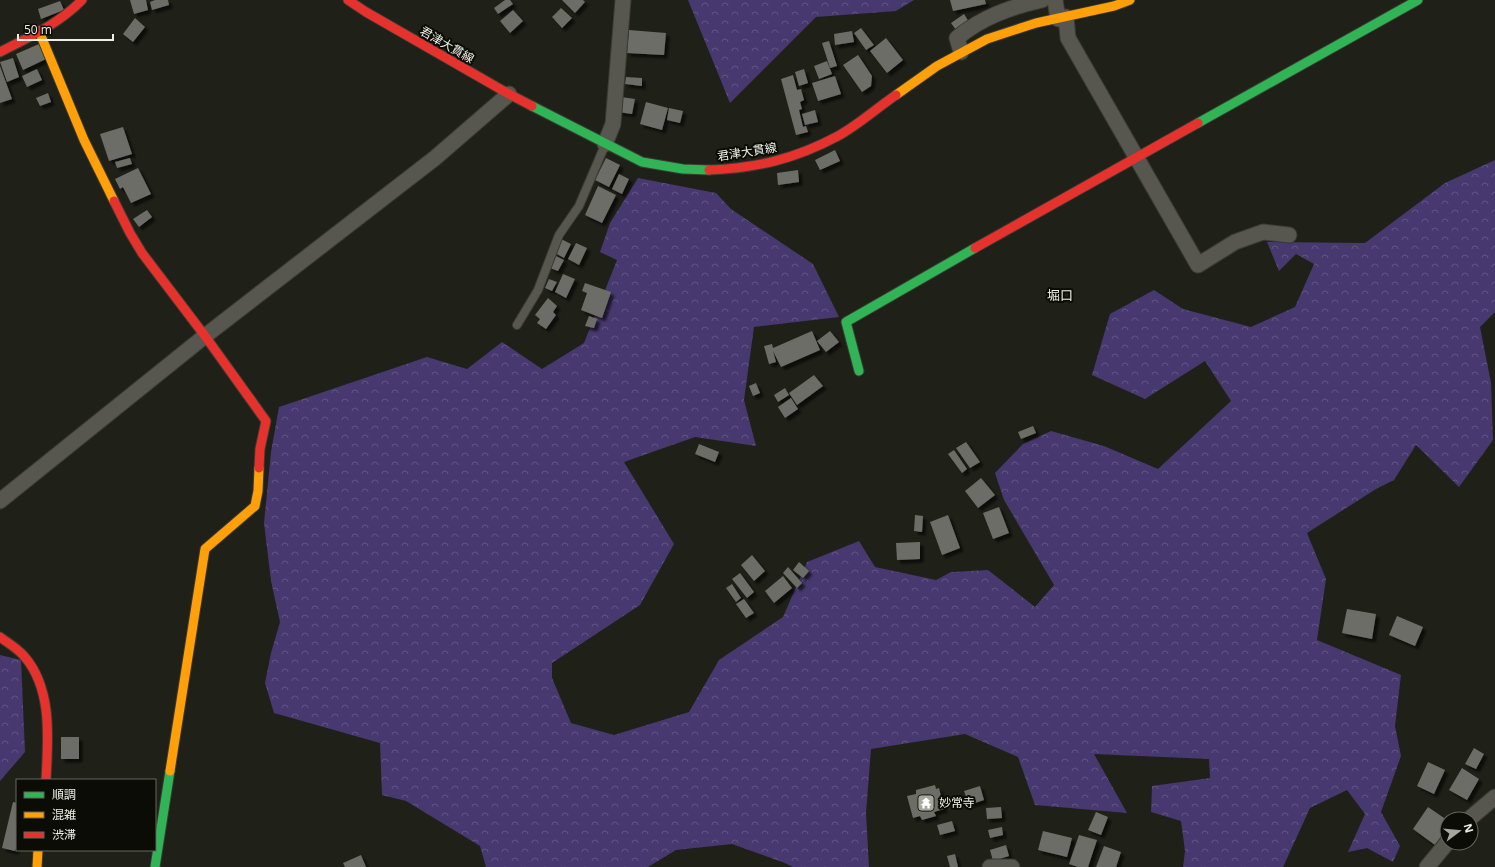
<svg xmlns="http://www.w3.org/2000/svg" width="1495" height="867" font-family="'Open Sans','Noto Sans JP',sans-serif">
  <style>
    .forest { fill: url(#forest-crowns) }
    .building { fill: #6c6d66; filter: url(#shadow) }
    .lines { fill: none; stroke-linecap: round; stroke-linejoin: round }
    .lane-casing { stroke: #3a3b35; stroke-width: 10 }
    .street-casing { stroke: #3a3b35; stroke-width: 17 }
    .fast-casing { stroke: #3a3b35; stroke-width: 11 }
    .slow-casing { stroke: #3a3b35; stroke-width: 11 }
    .jam-casing { stroke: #3a3b35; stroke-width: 11 }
    .lane { stroke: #575750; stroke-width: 8 }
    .street { stroke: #575750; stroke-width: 15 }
    .fast { stroke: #30b455; stroke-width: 9 }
    .slow { stroke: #ff9f0a; stroke-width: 9 }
    .jam { stroke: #e5322d; stroke-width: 9 }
    .labels { text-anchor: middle; stroke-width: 4; stroke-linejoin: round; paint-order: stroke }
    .street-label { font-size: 12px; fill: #eeefe5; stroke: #0b0c06 }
    .poi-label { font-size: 12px; fill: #eeefe5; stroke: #0b0c06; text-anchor: start }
    .neighbourhood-label { font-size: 13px; fill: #eeefe5; stroke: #0b0c06 }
  </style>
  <defs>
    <pattern id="forest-crowns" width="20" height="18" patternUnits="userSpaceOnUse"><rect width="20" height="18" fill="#47386f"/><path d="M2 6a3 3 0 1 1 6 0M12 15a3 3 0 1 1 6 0" fill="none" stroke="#625583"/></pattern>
    <filter id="shadow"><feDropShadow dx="3.5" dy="3.5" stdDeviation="1" flood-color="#0009"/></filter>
  </defs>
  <rect width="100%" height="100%" fill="#1f2018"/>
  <path class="forest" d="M688,0H914L896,11L816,17L730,103Z
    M1495,160V312L1480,327L1491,383L1493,440L1459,487L1416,445L1394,480L1376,489L1307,533L1326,579L1317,640L1401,675L1395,726L1401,756L1381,812L1400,846L1393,862L1367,848L1348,852L1365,814L1347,790L1310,808L1283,867H1183L1185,851L1181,821L1151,812L1152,786L1210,778L1209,759L1094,754L1127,813L1035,805L1018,757L965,734L871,749L866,813L869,867H793L785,863L732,844L676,850L648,867H486L480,846L406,801L382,795L380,743L274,713L265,683L271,653L280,622L271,581L264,523L271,452L279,407L427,357L467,369L502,342L542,369L584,343L617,260L600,252L610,223L638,178L716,193L731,209L813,264L839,317L754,327L744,400L756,446L695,437L624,462L674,544L640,605L552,663V678L571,723L614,735L689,712L719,660L783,617L807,562L859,541L875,567L936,580L951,572L988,570L1035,607L1054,585L1004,500L995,473L1023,444L1051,431L1104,446L1158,469L1231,401L1205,361L1145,399L1092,375L1110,314L1154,290L1183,309L1251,327L1295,307L1314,264L1296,254L1279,271L1267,242L1365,243L1445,183Z
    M0,655L21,660L25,752L0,781Z"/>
  <path class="building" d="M130,0H146L148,10L134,14Z
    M155,0H168L169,5L152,10L150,2Z
    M505,0H510L513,4L498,14L494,8Z
    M562,0H583L585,2L575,13Z
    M950,0H985L986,4L953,11Z
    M60,1L64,10L41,19L38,9Z
    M561,8L572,18L562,28L552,17Z
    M513,10L523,21L510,33L500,21Z
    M964,14L969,22L956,30L951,23Z
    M135,18L145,27L133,42L123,34Z
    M861,28L874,45L866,50L854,33Z
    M629,30L666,33L664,55L627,53Z
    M852,31L854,42L835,45L834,34Z
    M886,38L903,60L887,73L870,51Z
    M829,41L837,66L830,68L822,43Z
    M39,44L46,59L23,70L16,54Z
    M858,55L872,76L871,86L862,92L843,65Z
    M13,58L19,77L7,82L0,62Z
    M827,61L832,74L819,79L814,66Z
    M0,66L12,99L0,103Z
    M37,69L42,80L27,87L22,76Z
    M804,69L808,83L799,86L795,72Z
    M793,75L797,90L801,89L804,100L800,102L802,109L799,110L803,127L806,126L808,132L796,135L781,79Z
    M835,76L841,94L818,101L812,83Z
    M626,77L642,78V86L625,84Z
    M48,93L51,102L40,106L36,98Z
    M621,97L635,99L632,114L618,112Z
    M646,102L668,108L662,130L640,124Z
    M669,108L683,111L680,123L667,120Z
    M815,110L818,122L805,125L802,114Z
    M123,127L132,154L109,161L100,134Z
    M835,150L840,161L820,170L815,160Z
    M130,158L132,164L117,168L115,162Z
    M606,158L620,165L609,187L595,180Z
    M138,168L151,194L131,203L123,187L120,189L115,179Z
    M798,170L799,182L778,185L777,173Z
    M619,174L629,179L622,194L612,189Z
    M598,186L616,195L602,223L585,215Z
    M147,210L152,217L139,227L133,219Z
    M561,239L571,244L564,258L555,253Z
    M576,243L587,248L579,265L568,259Z
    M556,256L564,260L558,271L550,268Z
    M563,274L575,279L566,298L555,292Z
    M549,279L557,282L552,291L545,288Z
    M585,283L611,292L602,318L581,310L587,293L582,291Z
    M548,298L557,306L553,312L556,315L546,329L537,323L540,319L535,315Z
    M589,316L597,319L594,328L585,326Z
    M812,331L820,350L781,367L773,351L776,362L769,364L764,346L772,344L773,348Z
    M830,331L839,342L826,352L817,341Z
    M814,375L823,386L797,405L789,393Z
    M756,383L760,393L753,396L749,386Z
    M785,388L789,395L778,402L774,395Z
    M791,398L798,409L785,418L778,407Z
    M1033,426L1036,433L1021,439L1018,432Z
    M966,442L980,462L970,468L956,448Z
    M699,444L719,452L715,462L695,454Z
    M954,450L967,469L962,473L948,454Z
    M981,478L995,495L978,508L965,491Z
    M999,507L1009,533L993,539L983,513Z
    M915,515L923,516L922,532L914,531Z
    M948,515L960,548L942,555L930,522Z
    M920,542V559L897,560L896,543Z
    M752,555L765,571L754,581L741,565Z
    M799,562L809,571L803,578L793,570Z
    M788,567L802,583L797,588L783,573Z
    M740,573L754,592L747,598L732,579Z
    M783,576L792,588L774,603L765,591Z
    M732,584L741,598L736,602L726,588Z
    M744,599L754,613L746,618L736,604Z
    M1347,609L1376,614L1372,639L1342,633Z
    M1397,616L1423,627L1415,646L1389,635Z
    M61,737H79V759H61Z
    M1474,748L1484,754L1476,769L1465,764Z
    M1428,762L1445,770L1434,794L1417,786Z
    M1462,768L1479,779L1467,800L1449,790Z
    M935,785L936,789L939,788L944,809L934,812L936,816L922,820L920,816L913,818L907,796L916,794V790Z
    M980,786L984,800L969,805L964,791Z
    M13,802L17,803V845L15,851L2,848Z
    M1001,807L1002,818L987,819L986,808Z
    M1428,807L1447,820V828L1435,845L1413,829Z
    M1096,812L1108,817L1101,835L1088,830Z
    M952,821L955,831L940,835L937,825Z
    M1002,827L1003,835L990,838L988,830Z
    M1043,831L1072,838L1067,857L1038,850Z
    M1079,835L1097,840L1088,867H1078L1069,864Z
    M1006,845L1009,856L993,861L990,850Z
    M1104,846L1121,852L1116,867H1096Z
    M955,854L958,867H950L947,856Z
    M361,855L366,867H345L343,863Z"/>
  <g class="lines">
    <g class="lane-casing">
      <path id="lane" d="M517,325L538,290L559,235L579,206L605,145"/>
    </g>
    <g class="street-casing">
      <path id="street" d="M1055,0L1058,19
        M1066,17L1068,38L1198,265L1235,242L1263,232L1289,235
        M961,52L957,38C982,17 1011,7 1042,0
        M605,144L613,124L623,0
        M0,501L205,336L435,158L509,94
        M1469,819L1495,797
        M990,867H1012
        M1427,867L1447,843"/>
    </g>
    <g class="fast-casing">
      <path id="fast" d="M532,106L642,162L683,169L709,170
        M1198,123L1418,0
        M859,371L846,322L975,248
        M155,867L170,771"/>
    </g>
    <g class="slow-casing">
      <path id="slow" d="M39,31L84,140L114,201
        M896,95L937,66L987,39L1036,23L1114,6L1130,0
        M170,771L205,549L255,506L258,491L259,468
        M37,867L38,850"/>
    </g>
    <g class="jam-casing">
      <path id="jam" d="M348,0L366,12L509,94L532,106
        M0,52C29,37 59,24 82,0
        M709,170C757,168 795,159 838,136C858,125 877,108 896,95
        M114,201L130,233L142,253L205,336L266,421L260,449L259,468
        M975,248L1198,123
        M0,637C8,643 17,648 24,656C53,689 48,740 46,780"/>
    </g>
    <use href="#lane" class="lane"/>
    <use href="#street" class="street"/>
    <use href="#fast" class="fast"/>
    <use href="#slow" class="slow"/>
    <use href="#jam" class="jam"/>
  </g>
  <defs>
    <g id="temple-square" transform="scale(0.9)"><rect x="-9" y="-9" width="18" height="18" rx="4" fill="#a6a79d" stroke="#0b0c06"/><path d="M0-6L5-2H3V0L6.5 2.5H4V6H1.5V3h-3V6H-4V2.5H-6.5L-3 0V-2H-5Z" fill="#fff"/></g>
  </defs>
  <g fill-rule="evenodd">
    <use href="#temple-square" x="926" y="803"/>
  </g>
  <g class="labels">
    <g class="street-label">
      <text transform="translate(447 45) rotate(30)" y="4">君津大貫線</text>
      <text transform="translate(747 152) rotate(-9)" y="4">君津大貫線</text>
    </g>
    <g class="poi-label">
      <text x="939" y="807">妙常寺</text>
    </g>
    <g class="neighbourhood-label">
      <text x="1060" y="300">堀口</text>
    </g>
  </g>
  <rect x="16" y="779" width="140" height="72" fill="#0b0c06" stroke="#66675f"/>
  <rect x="24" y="792" width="20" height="6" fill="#30b455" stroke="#66675f"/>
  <text x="52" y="799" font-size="12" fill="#eeefe5">順調</text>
  <rect x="24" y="812" width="20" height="6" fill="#ff9f0a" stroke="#66675f"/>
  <text x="52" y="819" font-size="12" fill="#eeefe5">混雑</text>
  <rect x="24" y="832" width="20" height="6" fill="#e5322d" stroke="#66675f"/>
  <text x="52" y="839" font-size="12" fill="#eeefe5">渋滞</text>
  <g transform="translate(1459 831) rotate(74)"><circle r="19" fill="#0b0c06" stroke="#66675f"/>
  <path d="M0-3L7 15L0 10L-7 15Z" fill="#a6a79d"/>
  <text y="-6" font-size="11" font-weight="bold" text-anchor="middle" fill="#eeefe5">N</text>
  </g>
  <path d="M18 34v6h95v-6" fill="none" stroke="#eeefe5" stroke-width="2"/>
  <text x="24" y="34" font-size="12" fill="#eeefe5" stroke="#0b0c06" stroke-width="3" paint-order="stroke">50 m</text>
</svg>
